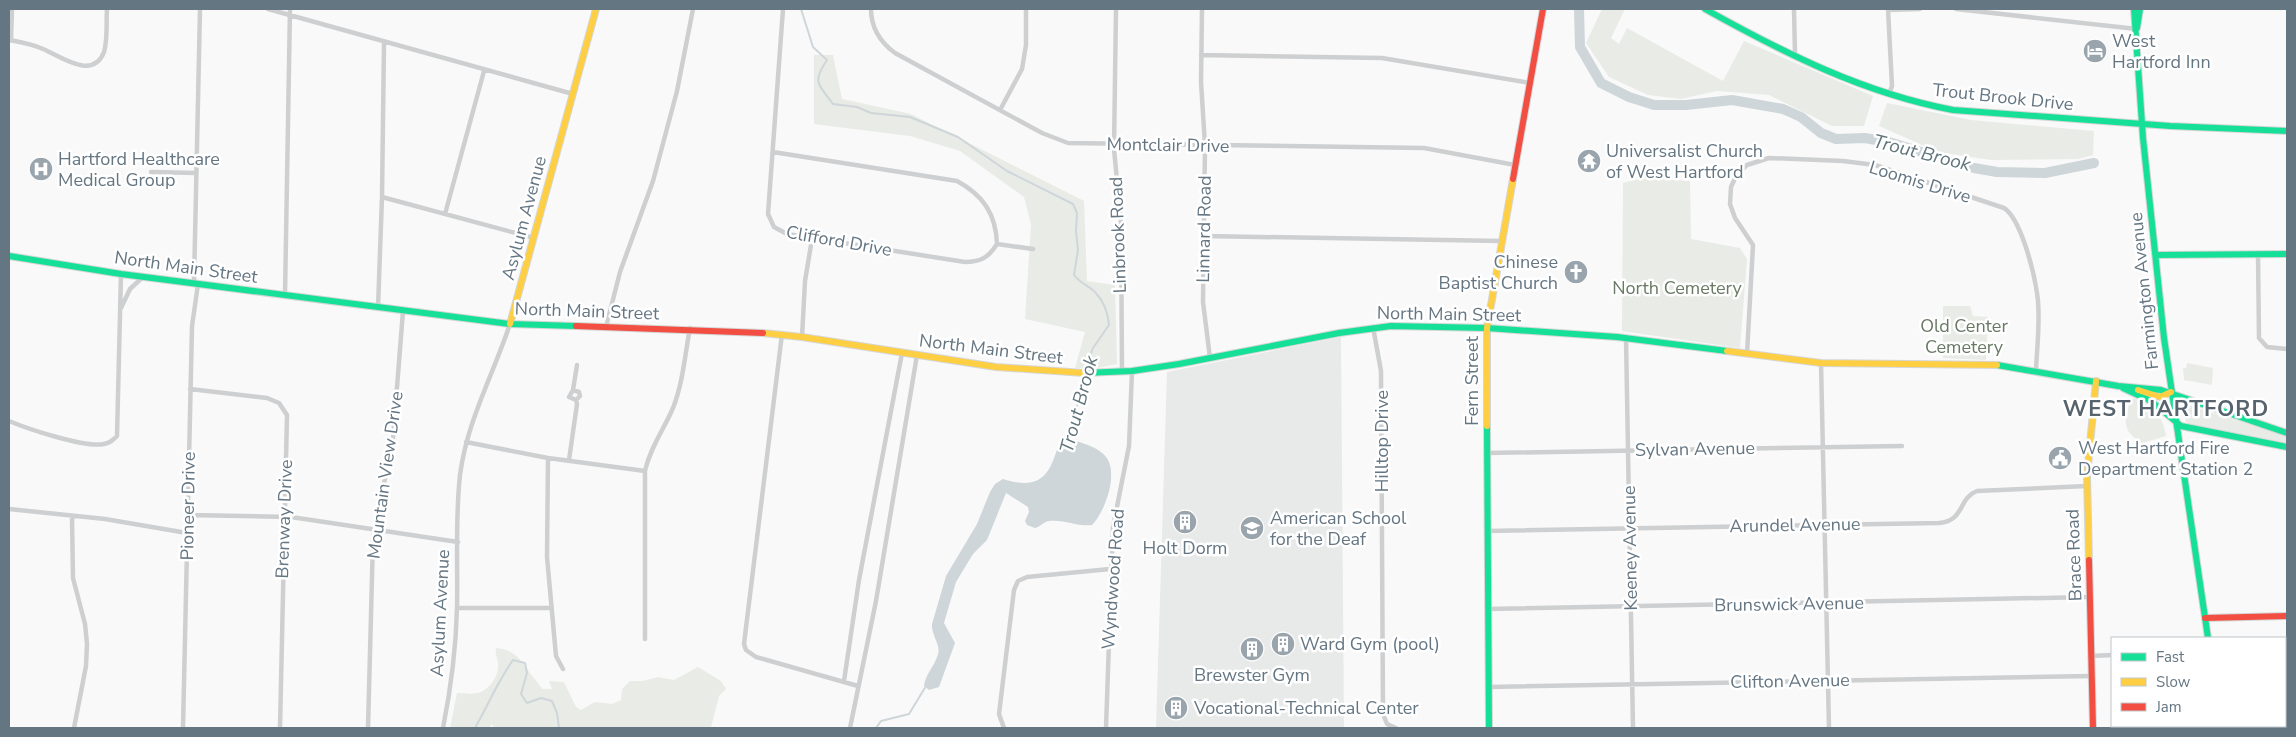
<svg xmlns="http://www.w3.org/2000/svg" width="2296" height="737" font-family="'Nunito Sans',sans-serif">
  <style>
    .built { fill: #e8e9e9 }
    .green { fill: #e8ebe6 }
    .water { fill: #ced6d9 }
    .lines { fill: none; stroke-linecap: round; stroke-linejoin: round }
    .stream { stroke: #ced6d9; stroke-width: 2 }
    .river { stroke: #ced6d9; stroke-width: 10 }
    .fast-casing { stroke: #d5d6d7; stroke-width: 8 }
    .slow-casing { stroke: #d5d6d7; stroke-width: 8 }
    .jam-casing { stroke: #d5d6d7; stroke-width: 8 }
    .street { stroke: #cecfd0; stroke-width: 4.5 }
    .fast { stroke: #16e098; stroke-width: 6 }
    .slow { stroke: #ffcf43; stroke-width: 6 }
    .jam { stroke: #f24e42; stroke-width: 6 }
    .labels { text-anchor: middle; stroke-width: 5; stroke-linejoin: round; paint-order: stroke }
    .poi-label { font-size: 18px; fill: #657683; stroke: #fff; text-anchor: start }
    .street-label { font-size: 18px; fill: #657683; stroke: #fff }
    .park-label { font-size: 18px; fill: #687a64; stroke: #fff }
    .water-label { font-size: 19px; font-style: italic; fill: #60757c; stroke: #fff }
    .district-label { font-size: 22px; font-weight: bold; letter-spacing: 1px; fill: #57646e; stroke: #fff }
  </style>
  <rect width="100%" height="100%" fill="#f9f9f9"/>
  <path class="built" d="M1341,337L1344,728H1156L1167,372Z"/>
  <path class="green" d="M1602,9H1625L1611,38L1619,44L1627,28L1723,81L1744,41L1873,96L1864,126H1832L1769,95L1717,91L1681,99L1648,95L1609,77L1586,43Z
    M814,55H833L842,99L911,114L1084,201L1087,281L1115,285L1117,364L1097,368H1075L1085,332L1025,319L1031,225L1024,197L960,151L910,136L814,124Z
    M1887,103L1971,120L2094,131L2093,155L2078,159L1991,160L1938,152L1879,126Z
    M1643,178L1690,181L1691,239L1740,248L1747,259L1740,348L1622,331L1623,183Z
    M1943,306H1970L1973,316L1988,317L1986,360L1943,358Z
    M2187,363L2213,368L2212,385L2184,380L2183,368H2186Z
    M2131,398C2152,401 2163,416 2166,436L2142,443C2120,430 2125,420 2131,398Z
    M2184,404L2287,436V443L2190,425L2186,422Z
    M496,648C514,649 521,660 530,673C534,679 538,682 542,689H552L549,681L564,682L576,707L581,710L595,702L612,704L621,700L622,689L630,681H643L658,677L674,680L698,667L721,681L726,689L719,696L711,727L719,728H495L491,724L490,728H450L457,693C465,693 474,695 481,692C491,688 500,673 498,663C497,656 495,656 496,648Z"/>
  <path class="water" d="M1061,436C1074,441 1097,445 1106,457C1119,473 1105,512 1092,525C1078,527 1064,519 1049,521C1043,522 1040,527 1035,528L1027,525L1025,521L1029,512L1028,507L1006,493L987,540L973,554L956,582L944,623L955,643L939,687L929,690L924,686C925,674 935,666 938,654C941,645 931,635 932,624L946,576L977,524L990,492L995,484L1003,479C1045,492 1051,471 1061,436Z"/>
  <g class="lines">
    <path class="stream" d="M801,9L813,47L827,60C812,82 818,84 833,104L857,107L871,113L910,117L958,137L1007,171L1073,204L1077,213L1076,231L1078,250L1074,275C1080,283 1087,285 1094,291C1103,300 1108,312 1109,325L1093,348L1085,370
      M1069,441L1084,375
      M475,728C488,705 498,681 513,660L525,663L527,673L521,694L527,703L541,698L552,701L557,713L559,728
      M876,728L881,721L909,714L926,686"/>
    <path class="river" d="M1579,9L1580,47L1601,83L1629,97L1654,105H1686L1732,100L1783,109L1801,117L1821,133L1836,139L1865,138L1892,143L1974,168L1997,172L2045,173L2094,163"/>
    <g class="fast-casing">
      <path id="fast" d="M1705,9C1784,53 1863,93 1953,110L2170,126L2287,131
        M2134,9L2143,138L2164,338L2208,638
        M2137,28L2140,9
        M2156,255L2287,254
        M9,256L121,274L510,324L576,326
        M1997,365L2118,386L2161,390L2287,433
        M1084,373L1132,371L1179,364L1339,333L1391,326L1487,328L1617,337L1727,351
        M2123,388L2151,401L2181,426L2287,447
        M1487,426L1489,728
        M2224,726V728"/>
    </g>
    <g class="slow-casing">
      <path id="slow" d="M510,324L596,9
        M763,333L802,337L996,367L1084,373
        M1727,351L1821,363L1997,365
        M2138,390L2160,397L2171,392
        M1487,426V328L1513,179
        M2089,560L2087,476L2096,381"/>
    </g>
    <g class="jam-casing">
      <path id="jam" d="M1513,179L1543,9
        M576,326L763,333
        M2089,560L2093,728
        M2205,618L2287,616"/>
    </g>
    <path class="street" d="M268,9L573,94
      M783,9L768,214L774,227L787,234L965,262C981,262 989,257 997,244
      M871,9C871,27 880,42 895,53L1042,133L1068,143L1424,148L1515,165
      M1116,9L1114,149L1121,222L1122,372
      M1202,9L1201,82L1205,145L1203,302L1210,358
      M1794,9L1795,55
      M1888,9L1892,86L1889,94
      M1956,9L2137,29
      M1888,10L1920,9
      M9,40C20,42 32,44 43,49C60,56 93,81 104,52C108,39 106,22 107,9
      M11,40L12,9
      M1201,55L1382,58L1530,83
      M1000,110L1022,69L1026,45V9
      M773,152L957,181C983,195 996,214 997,244L1033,249
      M151,172L196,173
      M382,197L534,238
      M445,214L484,71
      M1204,236L1501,241
      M2258,254L2259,338L2267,347L2287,349
      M194,283L200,9
      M285,295L290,9
      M121,308L130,289L143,277
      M378,308L382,197L384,43
      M606,327L620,272L653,181L677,91L693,9
      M1373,327L1381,371L1383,714L1387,724L1396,728
      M782,334L744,644L746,650L756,657L858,686
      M802,337L805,281L812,239
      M1626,338L1633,728
      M1747,354L1753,245L1735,218L1730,204L1731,187L1736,176L1747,165L1769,158L1843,161L1875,165L2004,208C2021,219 2034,272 2037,293C2041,316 2037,346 2036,370
      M1821,363L1829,728
      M190,389L267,398L279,403L287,415L280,728
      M573,390L577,365
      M9,421C28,429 85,448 104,444C110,443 113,440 117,436L121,274
      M466,442L548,458L645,471
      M1487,453L1902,446
      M548,458L547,557L556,656L563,669
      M569,460L577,404L576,400L580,396L579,392L573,390L569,397L576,400
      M9,509L105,519L187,533
      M188,515L291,517L458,542
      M72,517L73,578L85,624L87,644L86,666L74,728
      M1488,531L1939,523C1965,521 1958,498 1977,491L2087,486
      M457,608H552
      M1488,609L2090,597
      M645,639V471C650,448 664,429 673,408C683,383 685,354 690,328
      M2091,656L2112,655
      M844,681L859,580L902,353
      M1488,687L2092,676
      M183,728L192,326L198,284
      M368,728L373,539L393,438L403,311
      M443,728C451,688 456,649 457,608C458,564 455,519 460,475C467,421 493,375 510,324
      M850,728L876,601L917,355
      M1004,728L999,714L1014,590L1018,581L1027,577L1110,569
      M1106,728L1113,527L1129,446L1132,371"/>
    <use href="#fast" class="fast"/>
    <use href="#slow" class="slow"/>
    <use href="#jam" class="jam"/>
  </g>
  <defs>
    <g id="hotel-disc" transform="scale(1.25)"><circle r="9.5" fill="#99a4ac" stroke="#fff"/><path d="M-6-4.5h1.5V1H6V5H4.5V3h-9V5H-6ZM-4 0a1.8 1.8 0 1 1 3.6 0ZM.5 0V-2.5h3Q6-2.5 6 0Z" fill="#fff"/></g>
    <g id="temple-disc" transform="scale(1.25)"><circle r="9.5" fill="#99a4ac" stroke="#fff"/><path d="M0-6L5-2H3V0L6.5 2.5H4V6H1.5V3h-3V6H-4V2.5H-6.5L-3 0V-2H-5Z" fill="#fff"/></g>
    <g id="hospital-disc" transform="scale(1.25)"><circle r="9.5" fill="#99a4ac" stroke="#fff"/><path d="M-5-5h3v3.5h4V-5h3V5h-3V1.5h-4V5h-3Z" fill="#fff"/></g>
    <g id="church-disc" transform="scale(1.25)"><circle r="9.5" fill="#99a4ac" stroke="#fff"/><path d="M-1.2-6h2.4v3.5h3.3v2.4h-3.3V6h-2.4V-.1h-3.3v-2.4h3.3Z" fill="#fff"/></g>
    <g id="civic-disc" transform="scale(1.25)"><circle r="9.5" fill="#99a4ac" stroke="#fff"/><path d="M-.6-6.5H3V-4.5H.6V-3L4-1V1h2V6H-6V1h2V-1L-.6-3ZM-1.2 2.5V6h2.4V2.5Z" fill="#fff"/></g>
    <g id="building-disc" transform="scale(1.25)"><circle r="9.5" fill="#99a4ac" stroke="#fff"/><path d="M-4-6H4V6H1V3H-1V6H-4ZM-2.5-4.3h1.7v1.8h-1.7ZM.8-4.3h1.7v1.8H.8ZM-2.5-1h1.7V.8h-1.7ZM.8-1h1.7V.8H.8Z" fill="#fff"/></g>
    <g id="school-disc" transform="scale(1.25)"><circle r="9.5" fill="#99a4ac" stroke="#fff"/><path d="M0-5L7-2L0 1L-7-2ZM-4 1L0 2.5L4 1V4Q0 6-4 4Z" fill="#fff"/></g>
  </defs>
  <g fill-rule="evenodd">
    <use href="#hotel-disc" x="2095" y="51"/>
    <use href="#temple-disc" x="1589" y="161"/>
    <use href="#hospital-disc" x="41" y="169"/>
    <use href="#church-disc" x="1576" y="272"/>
    <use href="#civic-disc" x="2060" y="458"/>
    <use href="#building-disc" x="1185" y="522"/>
    <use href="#school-disc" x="1252" y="528"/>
    <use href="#building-disc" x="1283" y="644"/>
    <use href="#building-disc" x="1252" y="649"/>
    <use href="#building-disc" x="1176" y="708"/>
  </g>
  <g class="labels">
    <g class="poi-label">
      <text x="2112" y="47">West<tspan x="2112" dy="21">Hartford Inn</tspan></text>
      <text x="1606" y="157">Universalist Church<tspan x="1606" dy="21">of West Hartford</tspan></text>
      <text x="58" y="165">Hartford Healthcare<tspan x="58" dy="21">Medical Group</tspan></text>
      <text x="1558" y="268" text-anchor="end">Chinese<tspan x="1558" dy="21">Baptist Church</tspan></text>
      <text x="2078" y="454">West Hartford Fire<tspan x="2078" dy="21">Department Station 2</tspan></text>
      <text x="1270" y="524">American School<tspan x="1270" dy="21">for the Deaf</tspan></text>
      <text x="1185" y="554" text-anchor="middle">Holt Dorm</text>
      <text x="1300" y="650">Ward Gym (pool)</text>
      <text x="1252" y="681" text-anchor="middle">Brewster Gym</text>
      <text x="1194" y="714">Vocational-Technical Center</text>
    </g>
    <g class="street-label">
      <text transform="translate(2003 97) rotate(6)" y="6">Trout Brook Drive</text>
      <text transform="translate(1168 145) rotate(1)" y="6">Montclair Drive</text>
      <text transform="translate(1920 182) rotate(17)" y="6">Loomis Drive</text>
      <text transform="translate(524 218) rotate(-75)" y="6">Asylum Avenue</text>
      <text transform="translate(1204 229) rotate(-89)" y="6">Linnard Road</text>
      <text transform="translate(1118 235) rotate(-92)" y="6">Linbrook Road</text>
      <text transform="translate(839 241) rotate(10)" y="6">Clifford Drive</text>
      <text transform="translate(186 267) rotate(8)" y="6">North Main Street</text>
      <text transform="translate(2144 291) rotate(-96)" y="6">Farmington Avenue</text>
      <text transform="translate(587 311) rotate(2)" y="6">North Main Street</text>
      <text transform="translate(1449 314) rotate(1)" y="6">North Main Street</text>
      <text transform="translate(991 349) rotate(7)" y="6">North Main Street</text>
      <text transform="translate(1472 381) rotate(-90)" y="6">Fern Street</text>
      <text transform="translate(1382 441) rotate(-90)" y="6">Hilltop Drive</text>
      <text transform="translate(1695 449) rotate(-1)" y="6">Sylvan Avenue</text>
      <text transform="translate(385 475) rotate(-82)" y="6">Mountain View Drive</text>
      <text transform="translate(188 506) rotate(-89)" y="6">Pioneer Drive</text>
      <text transform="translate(284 519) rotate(-88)" y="6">Brenway Drive</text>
      <text transform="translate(1795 525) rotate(-1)" y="6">Arundel Avenue</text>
      <text transform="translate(1630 548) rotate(-91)" y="6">Keeney Avenue</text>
      <text transform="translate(2074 555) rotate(-92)" y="6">Brace Road</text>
      <text transform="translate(1113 579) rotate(-86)" y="6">Wyndwood Road</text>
      <text transform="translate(1789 604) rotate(-1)" y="6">Brunswick Avenue</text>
      <text transform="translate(440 613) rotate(-87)" y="6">Asylum Avenue</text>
      <text transform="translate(1790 681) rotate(-1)" y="6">Clifton Avenue</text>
    </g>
    <g class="park-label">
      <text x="1677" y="294">North Cemetery</text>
      <text x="1964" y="332">Old Center<tspan x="1964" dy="21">Cemetery</tspan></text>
    </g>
    <g class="water-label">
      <text transform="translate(1922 152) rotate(14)" y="7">Trout Brook</text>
      <text transform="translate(1078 404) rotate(-75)" y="7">Trout Brook</text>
    </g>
    <g class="district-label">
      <text x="2166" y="416">WEST HARTFORD</text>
    </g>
  </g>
  <rect width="2296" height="737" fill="none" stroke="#657683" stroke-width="20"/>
  <rect x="2111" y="637" width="175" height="90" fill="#ffffff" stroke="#c1c8cd"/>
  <rect x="2121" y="653" width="25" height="8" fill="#16e098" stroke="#c1c8cd"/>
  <text x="2156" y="662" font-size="15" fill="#657683">Fast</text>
  <rect x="2121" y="678" width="25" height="8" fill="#ffcf43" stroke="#c1c8cd"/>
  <text x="2156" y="687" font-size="15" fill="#657683">Slow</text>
  <rect x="2121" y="703" width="25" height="8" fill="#f24e42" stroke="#c1c8cd"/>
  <text x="2156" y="712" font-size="15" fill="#657683">Jam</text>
</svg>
